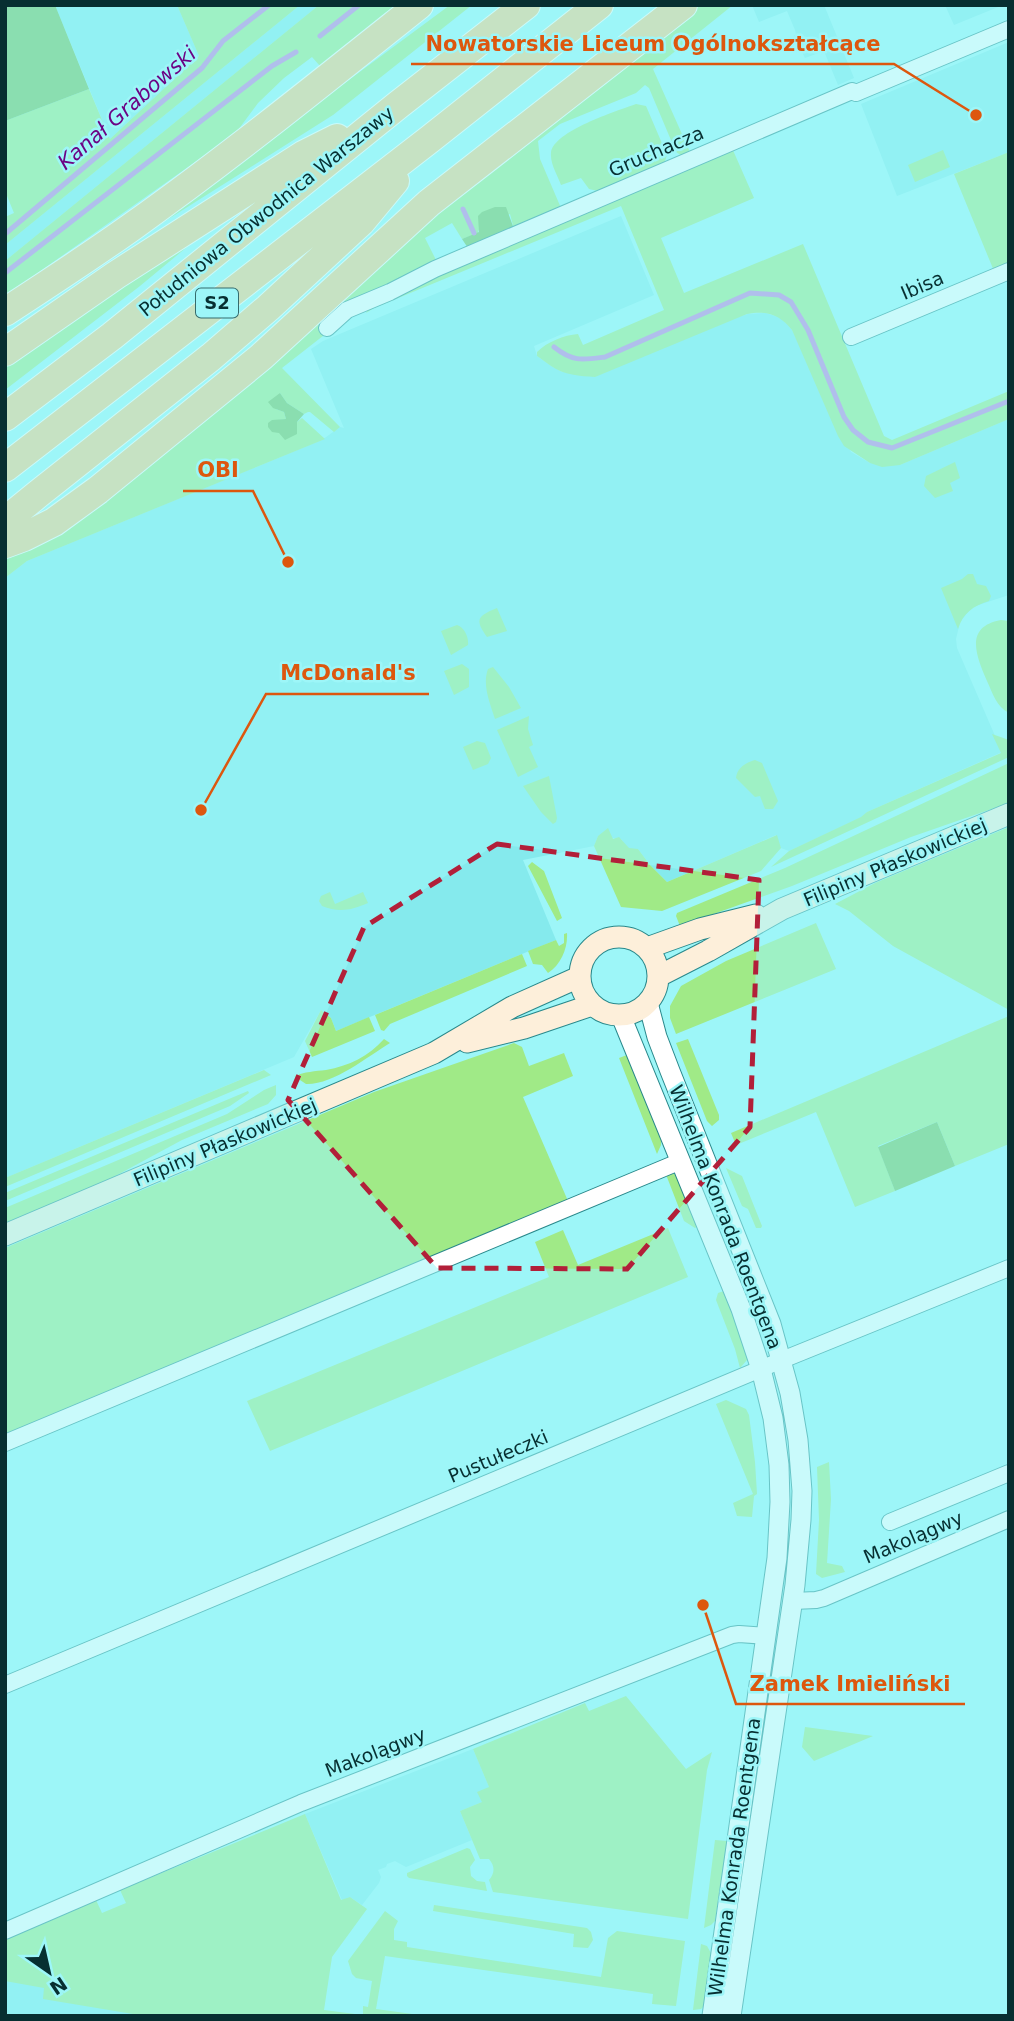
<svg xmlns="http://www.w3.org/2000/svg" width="1014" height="2021" font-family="'DejaVu Sans',sans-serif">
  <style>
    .built { fill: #85eaed }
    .green { fill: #a0ea87 }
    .forest { fill: #74c059 }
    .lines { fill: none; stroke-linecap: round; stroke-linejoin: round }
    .stream { stroke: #c87dde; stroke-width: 5 }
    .minor-casing { stroke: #29888b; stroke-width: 18 }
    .tertiary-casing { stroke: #29888b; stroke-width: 21 }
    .secondary-casing { stroke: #29888b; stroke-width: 23 }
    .motorway-casing { stroke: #fff; stroke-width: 30 }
    .minor { stroke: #fff; stroke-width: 16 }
    .tertiary { stroke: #fff; stroke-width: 19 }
    .secondary { stroke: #fdefda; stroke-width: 21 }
    .motorway { stroke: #f8cb83; stroke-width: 28 }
    .marked { fill: none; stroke: #b21f39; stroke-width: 5; stroke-dasharray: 14 9; stroke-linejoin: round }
    .labels { text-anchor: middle; stroke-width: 5; stroke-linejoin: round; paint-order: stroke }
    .shield { fill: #9df6f8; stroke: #346b6d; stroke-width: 2 }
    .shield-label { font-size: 18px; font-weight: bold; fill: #072f31 }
    .street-label { font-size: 19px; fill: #072f31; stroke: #9df6f8 }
    .water-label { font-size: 21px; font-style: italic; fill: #6c0384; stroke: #9df6f8 }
    .leader { fill: none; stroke: #dd570e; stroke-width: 2.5 }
    .callout-dot { fill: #dd570e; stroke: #9df6f8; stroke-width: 2.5 }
    .callout-label { font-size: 21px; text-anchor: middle; font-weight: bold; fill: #dd570e; stroke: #9df6f8; stroke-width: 5; stroke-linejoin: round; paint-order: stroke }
  </style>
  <rect width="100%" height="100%" fill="#9df6f8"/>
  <path class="built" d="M55,5H177L199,56L110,139Z
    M300,5H319L5,261V245Z
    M752,5H824L854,78L838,85L824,51L805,58L794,36L796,34L795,30L787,11L759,22Z
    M945,5H1003L954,25Z
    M1009,42V152L897,196L861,104Z
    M621,216L654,295L534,346L537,356L551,366L562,372L748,314L766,313L781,318L792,330L851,452L870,463L900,465L1009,419V595L972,607L960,622L956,639L957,648L1002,752L867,812L862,817L789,851L781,848L776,835L667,882L650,865L638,849H629L621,839L598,836L594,846L523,860L556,940L336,1031L331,1018L321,1010L294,1057L5,1178V578L27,561L322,440L340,427L344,428L311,349L323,341Z
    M473,1749L489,1787L482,1802L460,1811L472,1840L406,1867L395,1861L387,1864L386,1867L378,1870L381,1877L379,1883L362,1905L350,1897L342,1900L305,1814Z
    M5,1964L363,2016H5Z"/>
  <path class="green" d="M177,5H300L5,245V217L14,213L5,191V121L89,89L110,139L199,56Z
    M319,5H397L320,66L312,57L284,78L258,103L235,134L5,296V261Z
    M450,5H472L333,115L151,230L149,228Z
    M699,5H733L653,69L690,152L682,156L676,152L649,88L645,85L636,93L560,124L538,141L540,159L561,208L514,229L510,214L480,226L478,233L462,239L452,223L425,238L437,262L347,304L345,301L321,324L328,332L282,368L340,427L334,432L310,412H308L304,414L287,403L280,393L276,409L284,412L286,419L279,420L296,426L297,422L302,418L325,439L27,561L5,578V559L25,551L390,252Z
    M636,104L646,106L667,155L664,164L598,191L589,189L581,178L561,185C558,176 550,164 551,153C553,131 617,111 636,104Z
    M732,148L754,198L661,238L684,293L803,244L884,436L892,440L1009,391V419L900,465L882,467L870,463L844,446L838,436L792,330C780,315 767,310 747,314L595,377C580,376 564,375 551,366C546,363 542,359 537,356V352C547,342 564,335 578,334L583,345L664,310L621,206L374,308L366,313L371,304Z
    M943,150L950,167L915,182L908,165Z
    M1009,152V265L994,271L954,174Z
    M199,237L140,286L5,390V367L136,277Z
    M955,462L960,478L950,483L953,491L935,498L924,486L926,476Z
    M968,574H973L977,584L986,586L991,596L989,601C973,606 963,613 958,629L941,588L962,579Z
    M497,608L507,631L487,637C474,619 478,616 497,608Z
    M1001,620L1008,621L1009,624V713C996,706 993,694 987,681C977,657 963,627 1001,620Z
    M457,625C464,627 469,637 468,645L451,655L441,631Z
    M462,664L469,669V687L454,695L444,671Z
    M493,667L509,687L521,708L495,719C490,703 482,685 488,669Z
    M529,716L528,729L533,745L529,747L538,767L518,777L497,730Z
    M992,734L1009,740V757L771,867L789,851L861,817L867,812L1001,753Z
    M477,741L485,743L491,758L488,764L473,770L463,747Z
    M755,760L762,763L778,801L773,809H765L760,796L755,797L736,778C737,768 745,763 755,760Z
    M1009,763V803L911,837L792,886L680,926L676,916L677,913L785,868Z
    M549,776L557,818L556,822L553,824L541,812L523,786Z
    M1009,827V1010L893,946L849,911L835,904L875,883Z
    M608,828L613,839L619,837L629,848L638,849L650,865L667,882L777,835L781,848L761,871L662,911L621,907L594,846L598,836Z
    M532,862L544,871L562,918L557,921L528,866Z
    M330,892L335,904L363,892L368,903C352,910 339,913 322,906L319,901L321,896Z
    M816,923L836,969L676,1034L670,1018V1006L681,986L726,961Z
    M567,933C568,948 561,965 548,973L542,965L533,964L528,951L556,940L559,946L564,943V934Z
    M522,954L527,966L390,1024L384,1031L381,1030L375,1015Z
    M321,1010L331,1018L336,1031L369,1017L375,1031L312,1057L305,1041Z
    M1009,1016V1144L955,1166L937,1122L878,1146L895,1191L855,1207L816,1112L736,1145L731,1133Z
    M384,1039L390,1043C367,1057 333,1085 306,1084L294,1076C305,1072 315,1071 326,1070C349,1066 369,1056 384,1039Z
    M688,1039L719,1115V1120L712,1126L707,1121L676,1043Z
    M514,1043L522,1047L529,1066L564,1053L573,1076L523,1097L568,1201L5,1437V1248L374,1092Z
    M627,1055L661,1139V1145L657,1154L619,1058Z
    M264,1070L271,1075L5,1187V1178Z
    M276,1085V1095L268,1104L182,1140L108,1180L5,1223V1208L227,1114L264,1090Z
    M248,1091L249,1093L230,1106L5,1201V1193Z
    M726,1168L742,1176L762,1226L761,1228H756L748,1209L742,1206Z
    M669,1171L679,1177L698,1226L695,1228L684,1221L665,1172Z
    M668,1228L688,1277L270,1451L247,1401L549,1277L535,1242L563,1230L578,1265Z
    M724,1291L747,1353V1360L740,1368L735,1349L716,1300L718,1293Z
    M726,1400L746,1409L749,1415L755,1462L757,1494L754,1496L752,1517L737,1516L733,1503L753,1494L716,1404Z
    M829,1462L831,1499L827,1563L842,1566L845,1572L822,1578L816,1574L819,1520L817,1467Z
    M626,1696L686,1769L712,1752L707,1770L688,1919L493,1892L489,1880C495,1873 495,1866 489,1859H480L460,1811L482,1802L477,1792L489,1787L473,1749L585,1703L589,1711Z
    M805,1727L873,1736L814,1761L802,1747Z
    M305,1814L341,1900L350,1897L367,1909L332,1957L324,2010L363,2015V2006L368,2007L372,1981L356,1978L352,1974L348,1961L385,1911L398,1921L394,1929V1940L407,1942V1947L601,1977L608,1938L617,1931L685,1941L676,2006L652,2004L653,1994L385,1956L376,2009L427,2016H145L43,1999L44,1988L5,1981V1940L96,1900L102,1913L126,1903L120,1890Z
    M715,1840L727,1841L715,1921L711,1925L704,1928Z
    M467,1848L470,1849L475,1860L470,1867L471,1876L477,1881L485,1882L487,1891L409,1878L407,1876V1873Z
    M434,1905L587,1928L591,1932L593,1940L588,1948L573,1947L574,1934L433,1911Z
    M701,1944L707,1946L712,1955L705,2005L701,2009L693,2010Z"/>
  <path class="forest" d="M5,5H55L89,89L5,121Z
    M495,207H506L514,229L468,248L462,239L479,232L478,216L482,212Z
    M280,393L287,403L304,414L297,422V434L285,440L279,433L272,432L268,427V423L272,420L286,419L284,412L273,408L268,402Z
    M937,1122L955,1166L895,1191L878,1147Z"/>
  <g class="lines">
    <path class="stream" d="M320,36L359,5
      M463,209L474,233
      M5,234L202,68L223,41L269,5
      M5,273L272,66L296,52
      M554,347C573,362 582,360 605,357L750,293L779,295L791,302L808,330L844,417L853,430L868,442L892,448L1009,401"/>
    <g class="minor-casing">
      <path id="minor" d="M327,328L347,310L390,292L435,269L852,91L856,93L1009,29
        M851,337L1009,271
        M5,1443L681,1161
        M890,1522L1009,1473
        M793,1601L816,1600L824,1598L1009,1519
        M5,1685L782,1360L1009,1268
        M5,1931L301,1803L732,1635L739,1634L766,1636"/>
    </g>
    <g class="tertiary-casing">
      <path id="tertiary" d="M648,1003L657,1037L670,1071L771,1324L790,1393L798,1440L802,1491L801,1520L795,1585L731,2016
        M621,1016L741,1309L761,1369L773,1418L779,1465L780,1502L777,1558L712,2016"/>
    </g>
    <g class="secondary-casing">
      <path id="secondary" d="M580 976a39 39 0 1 1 78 0a39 39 0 1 1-78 0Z
        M647,948L700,929L756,915
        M659,976L708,951L782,909L1009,814
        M467,1042L524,1028L592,1005
        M5,1235L434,1053L512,1007L579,977"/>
    </g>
    <g class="motorway-casing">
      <path id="motorway" d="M5,312C48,284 91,256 133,226C231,156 325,80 419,5
        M5,352L116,275L303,155L337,138
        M5,417L112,336L398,105L526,5
        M5,468L430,139L599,5
        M5,521L38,494L211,357L268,308L361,222L395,181
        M5,544L24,537L54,522L98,490L261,357L429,203L683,5"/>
    </g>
    <use href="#minor" class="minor"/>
    <use href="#tertiary" class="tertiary"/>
    <use href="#secondary" class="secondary"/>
    <use href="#motorway" class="motorway"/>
  </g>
  <path d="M0 0H1014V2021H0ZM497,844L759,880L750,1127L627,1269L437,1268L288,1100L364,927Z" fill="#9df6f8" fill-opacity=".55" fill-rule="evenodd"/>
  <path class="marked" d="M497,844L759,880L750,1127L627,1269L437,1268L288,1100L364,927Z"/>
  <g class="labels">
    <rect class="shield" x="196" y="288.5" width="42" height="29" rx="5"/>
    <g class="shield-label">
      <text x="217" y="309">S2</text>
    </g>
    <g class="street-label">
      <text transform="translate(656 151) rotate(-23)" y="7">Gruchacza</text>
      <text transform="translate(266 211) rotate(-39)" y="7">Południowa Obwodnica Warszawy</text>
      <text transform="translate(922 285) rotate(-23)" y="7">Ibisa</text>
      <text transform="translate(895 862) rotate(-23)" y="7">Filipiny Płaskowickiej</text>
      <text transform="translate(225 1142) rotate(-23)" y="7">Filipiny Płaskowickiej</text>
      <text transform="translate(726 1217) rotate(69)" y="7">Wilhelma Konrada Roentgena</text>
      <text transform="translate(498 1456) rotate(-23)" y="7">Pustułeczki</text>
      <text transform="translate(913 1537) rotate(-23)" y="7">Makolągwy</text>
      <text transform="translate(375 1752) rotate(-21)" y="7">Makolągwy</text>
      <text transform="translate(734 1857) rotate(-82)" y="7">Wilhelma Konrada Roentgena</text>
    </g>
    <g class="water-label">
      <text transform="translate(127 108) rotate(-41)" y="7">Kanał Grabowski</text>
    </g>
  </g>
  <path class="leader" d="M976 115L894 64H411M288 562L253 491H183M201 810L266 694H429M703 1605L736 1704H965"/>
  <g class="callout-dot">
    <circle cx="976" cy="115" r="7"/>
    <circle cx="288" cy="562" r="7"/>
    <circle cx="201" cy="810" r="7"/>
    <circle cx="703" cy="1605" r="7"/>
  </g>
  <g class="callout-label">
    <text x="653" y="51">Nowatorskie Liceum Ogólnokształcące</text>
    <text x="218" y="477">OBI</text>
    <text x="348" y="680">McDonald's</text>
    <text x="850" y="1691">Zamek Imieliński</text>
  </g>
  <rect width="1014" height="2021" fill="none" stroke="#072f31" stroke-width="14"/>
  <g transform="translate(49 1972) rotate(146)" stroke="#9df6f8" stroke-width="5" paint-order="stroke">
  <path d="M0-5L12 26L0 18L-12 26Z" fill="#072f31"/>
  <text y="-10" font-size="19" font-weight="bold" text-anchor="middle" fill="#072f31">N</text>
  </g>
</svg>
